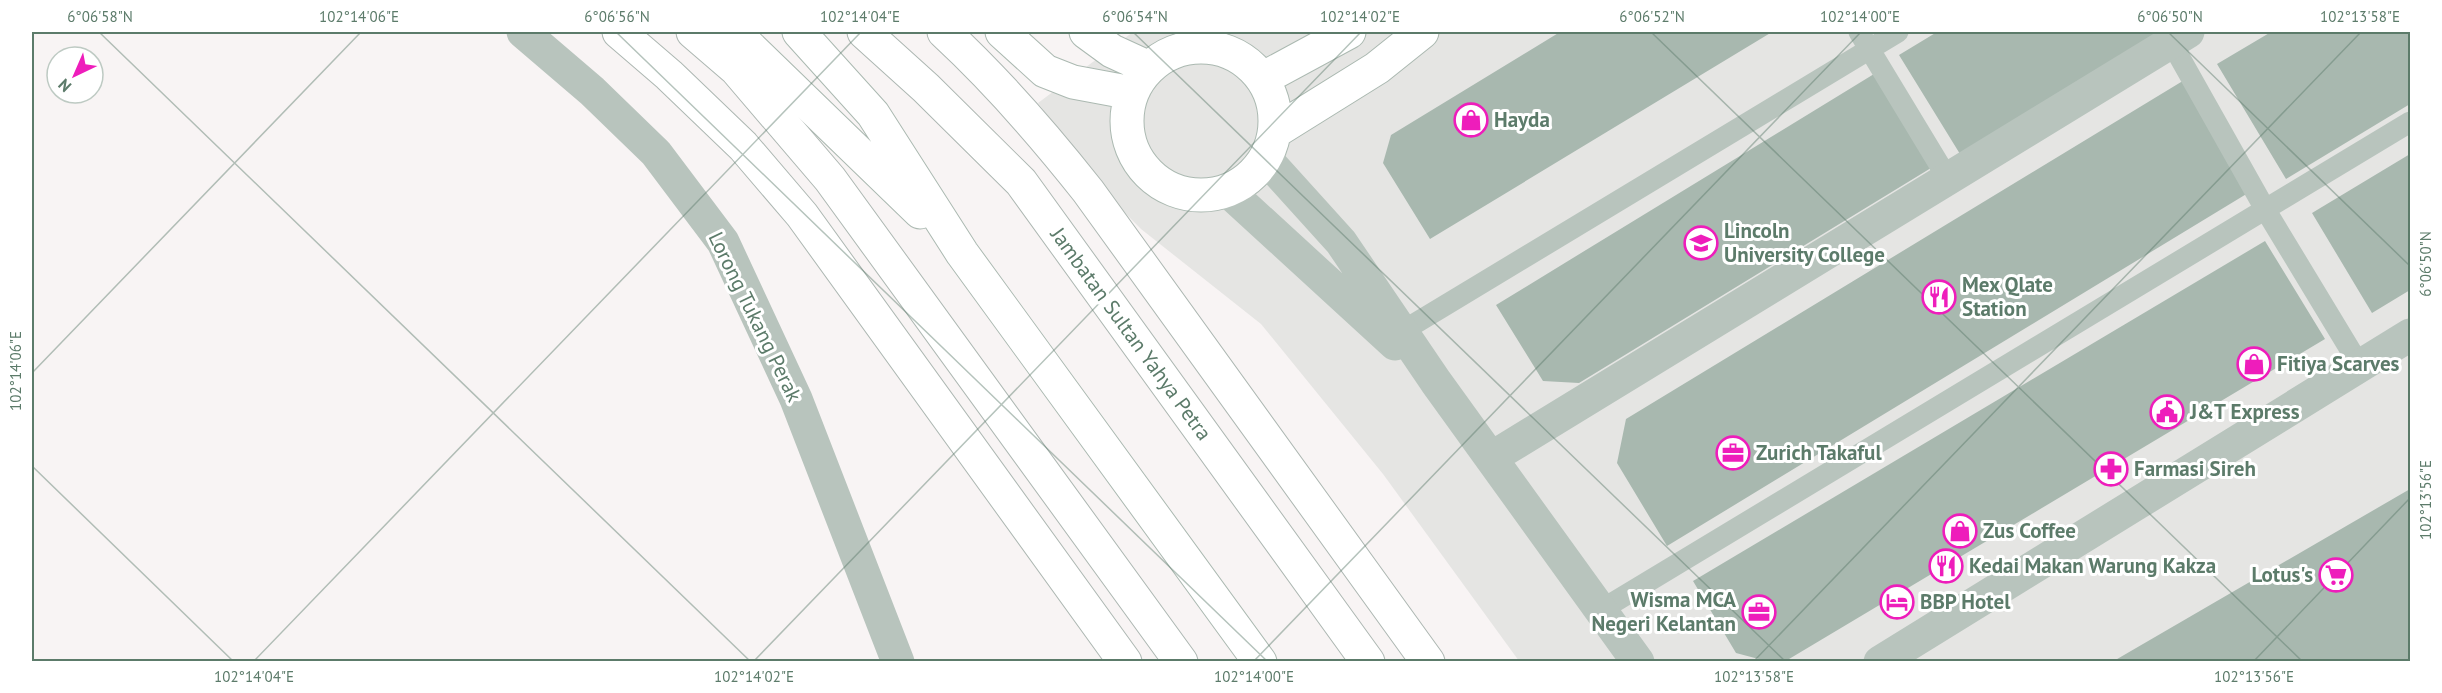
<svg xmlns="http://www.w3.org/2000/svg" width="2442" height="693" font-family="'PT Sans',sans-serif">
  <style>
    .built { fill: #e5e5e3 }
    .building { fill: #a8b8af }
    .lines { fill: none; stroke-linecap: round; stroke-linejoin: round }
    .secondary-casing { stroke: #abb9b1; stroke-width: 35 }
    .highway-casing { stroke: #adb7b2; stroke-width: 35 }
    .lane { stroke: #b8c4bd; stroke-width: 21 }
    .street { stroke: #b8c4bd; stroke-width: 33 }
    .secondary { stroke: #fff; stroke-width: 33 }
    .highway { stroke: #fff; stroke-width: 33 }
    .ticks { fill: none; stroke: #5c7b6a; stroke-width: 1.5; stroke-opacity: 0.45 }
    .labels { text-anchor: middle; stroke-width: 6; stroke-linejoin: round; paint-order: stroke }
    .poi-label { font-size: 21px; font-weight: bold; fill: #5c7b6a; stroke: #fff; text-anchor: start }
    .street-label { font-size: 21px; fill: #5c7b6a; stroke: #fff }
    .neatline { fill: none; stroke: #5c7b6a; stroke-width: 2 }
    .ticks-label { font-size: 15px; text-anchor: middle; fill: #5c7b6a }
  </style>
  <rect width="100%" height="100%" fill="#f8f4f4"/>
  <path class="built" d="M1133,32H2410V661H1519L1383,474L1261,324L1141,229L1110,198L1038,103Z"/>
  <path class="building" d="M1560,32H1772L1430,239L1383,163L1391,135Z
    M1937,32H2161L1960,154L1899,55Z
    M2271,32H2410V104L2286,179L2217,64Z
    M1874,74L1931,168L1579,383L1543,381L1496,305Z
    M2186,79L2253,190L1667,546L1617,463L1626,419Z
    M2410,154V290L2372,313L2312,213Z
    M2265,241L2325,339L1784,662H1770L1736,653L1693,581Z
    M2410,489V662H2112Z"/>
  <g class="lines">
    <g class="secondary-casing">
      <path id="secondary" d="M734,32L920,212
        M799,32L873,114L962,253L1260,662
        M1002,32L1045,71L1073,82L1132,93
        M1086,32L1112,51L1149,68
        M1127 121a74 74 0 1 1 148 0a74 74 0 1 1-148 0Z
        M1262,79L1349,32
        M1276,131L1377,68L1422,32"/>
    </g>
    <g class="highway-casing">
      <path id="highway" d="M619,32L669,75L743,146L802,215L1125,662
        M693,32L736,69L830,179L1181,662
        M864,32L926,88L1021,182L1368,662
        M944,32C997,81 1043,134 1088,191L1428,662"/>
    </g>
    <path class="lane" d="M1859,32L1948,179
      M2171,42L2265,209L2360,366
      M1401,332L1898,32
      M1601,610L2410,122"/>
    <path class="street" d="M523,32L592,91L656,153L723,242L796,399L898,662
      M1266,159L1341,242L1436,382L1638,662
      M1228,191L1395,344
      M1491,458L2188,32
      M1880,662L2410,335"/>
    <use href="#secondary" class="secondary"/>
    <use href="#highway" class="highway"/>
  </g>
  <path class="ticks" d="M99,32L751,662M616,32L1268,662M1133,32L1786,662M1651,32L2303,662M2168,32L2410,266M32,373L361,32M32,466L234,662M253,662L861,32M753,662L1361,32M1253,662L1861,32M1753,662L2361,32M2253,662L2410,498"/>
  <defs>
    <g id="shop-ring" transform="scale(1.725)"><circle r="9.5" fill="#fff" stroke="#ee1dbb" stroke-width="1.5"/><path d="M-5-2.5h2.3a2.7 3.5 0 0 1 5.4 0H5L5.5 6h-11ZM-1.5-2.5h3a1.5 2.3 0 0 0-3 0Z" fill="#ee1dbb"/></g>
    <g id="university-ring" transform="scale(1.725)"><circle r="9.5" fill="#fff" stroke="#ee1dbb" stroke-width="1.5"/><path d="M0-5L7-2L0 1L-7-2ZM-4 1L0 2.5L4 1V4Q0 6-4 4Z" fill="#ee1dbb"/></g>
    <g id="restaurant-ring" transform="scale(1.725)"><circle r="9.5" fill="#fff" stroke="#ee1dbb" stroke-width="1.5"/><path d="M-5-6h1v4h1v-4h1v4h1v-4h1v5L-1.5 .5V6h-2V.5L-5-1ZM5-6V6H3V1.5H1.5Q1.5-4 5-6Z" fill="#ee1dbb"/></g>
    <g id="civic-ring" transform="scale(1.725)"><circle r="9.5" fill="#fff" stroke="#ee1dbb" stroke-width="1.5"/><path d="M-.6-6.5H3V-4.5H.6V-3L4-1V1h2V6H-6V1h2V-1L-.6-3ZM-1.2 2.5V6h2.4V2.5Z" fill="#ee1dbb"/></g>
    <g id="office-ring" transform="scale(1.725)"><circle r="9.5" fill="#fff" stroke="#ee1dbb" stroke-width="1.5"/><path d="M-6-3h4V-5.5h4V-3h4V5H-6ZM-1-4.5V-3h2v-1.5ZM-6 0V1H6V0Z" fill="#ee1dbb"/></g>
    <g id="pharmacy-ring" transform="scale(1.725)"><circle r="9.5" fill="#fff" stroke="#ee1dbb" stroke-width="1.5"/><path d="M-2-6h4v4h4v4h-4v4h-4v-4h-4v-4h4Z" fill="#ee1dbb"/></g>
    <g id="supermarket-ring" transform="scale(1.725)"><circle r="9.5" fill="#fff" stroke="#ee1dbb" stroke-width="1.5"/><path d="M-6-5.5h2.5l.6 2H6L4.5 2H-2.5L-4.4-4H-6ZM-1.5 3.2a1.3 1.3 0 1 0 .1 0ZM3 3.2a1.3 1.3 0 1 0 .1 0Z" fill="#ee1dbb"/></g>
    <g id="hotel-ring" transform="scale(1.725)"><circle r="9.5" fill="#fff" stroke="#ee1dbb" stroke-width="1.5"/><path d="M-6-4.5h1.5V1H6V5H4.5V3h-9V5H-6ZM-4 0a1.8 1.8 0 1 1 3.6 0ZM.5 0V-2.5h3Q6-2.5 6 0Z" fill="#ee1dbb"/></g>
  </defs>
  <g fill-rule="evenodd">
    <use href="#shop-ring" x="1471" y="120"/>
    <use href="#university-ring" x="1701" y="243"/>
    <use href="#restaurant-ring" x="1939" y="297"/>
    <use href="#shop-ring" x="2254" y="364"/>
    <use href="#civic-ring" x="2167" y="412"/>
    <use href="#office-ring" x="1733" y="453"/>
    <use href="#pharmacy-ring" x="2111" y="469"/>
    <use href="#shop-ring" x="1960" y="531"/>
    <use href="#restaurant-ring" x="1946" y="566"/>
    <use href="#supermarket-ring" x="2336" y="575"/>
    <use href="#hotel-ring" x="1897" y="602"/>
    <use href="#office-ring" x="1759" y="612"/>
  </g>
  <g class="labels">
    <g class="poi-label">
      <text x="1494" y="127">Hayda</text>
      <text x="1724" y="238">Lincoln<tspan x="1724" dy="24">University College</tspan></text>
      <text x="1962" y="292">Mex Qlate<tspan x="1962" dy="24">Station</tspan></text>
      <text x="2277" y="371">Fitiya Scarves</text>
      <text x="2190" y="419">J&amp;T Express</text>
      <text x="1756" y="460">Zurich Takaful</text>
      <text x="2134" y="476">Farmasi Sireh</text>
      <text x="1983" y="538">Zus Coffee</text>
      <text x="1969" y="573">Kedai Makan Warung Kakza</text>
      <text x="2313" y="582" text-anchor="end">Lotus's</text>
      <text x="1736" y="607" text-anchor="end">Wisma MCA<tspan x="1736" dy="24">Negeri Kelantan</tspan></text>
      <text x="1920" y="609">BBP Hotel</text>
    </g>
    <g class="street-label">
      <text transform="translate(755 317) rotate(64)" y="7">Lorong Tukang Perak</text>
      <text transform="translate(1131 334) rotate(54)" y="7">Jambatan Sultan Yahya Petra</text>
    </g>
  </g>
  <rect width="2442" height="693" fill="none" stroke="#ffffff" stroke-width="66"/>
  <g transform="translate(75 75) rotate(224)"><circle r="28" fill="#ffffff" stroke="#becac3" stroke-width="1.5"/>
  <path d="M0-4.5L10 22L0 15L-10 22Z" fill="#ee1dbb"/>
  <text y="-9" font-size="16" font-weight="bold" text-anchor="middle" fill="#5c7b6a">N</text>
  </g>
  <rect x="33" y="33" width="2376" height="627" class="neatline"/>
  <g class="ticks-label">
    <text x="100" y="22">6°06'58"N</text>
    <text x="359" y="22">102°14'06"E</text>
    <text x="617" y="22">6°06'56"N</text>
    <text x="860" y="22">102°14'04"E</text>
    <text x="1135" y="22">6°06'54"N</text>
    <text x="1360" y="22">102°14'02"E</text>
    <text x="1652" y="22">6°06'52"N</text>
    <text x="1860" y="22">102°14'00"E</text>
    <text x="2170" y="22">6°06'50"N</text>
    <text x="2360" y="22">102°13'58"E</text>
    <text transform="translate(2426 264) rotate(-90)" y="5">6°06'50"N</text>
    <text transform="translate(16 371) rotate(-90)" y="5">102°14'06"E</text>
    <text transform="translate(2426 500) rotate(-90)" y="5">102°13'56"E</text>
    <text x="254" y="682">102°14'04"E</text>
    <text x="754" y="682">102°14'02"E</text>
    <text x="1254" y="682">102°14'00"E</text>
    <text x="1754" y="682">102°13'58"E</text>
    <text x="2254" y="682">102°13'56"E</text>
  </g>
</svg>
